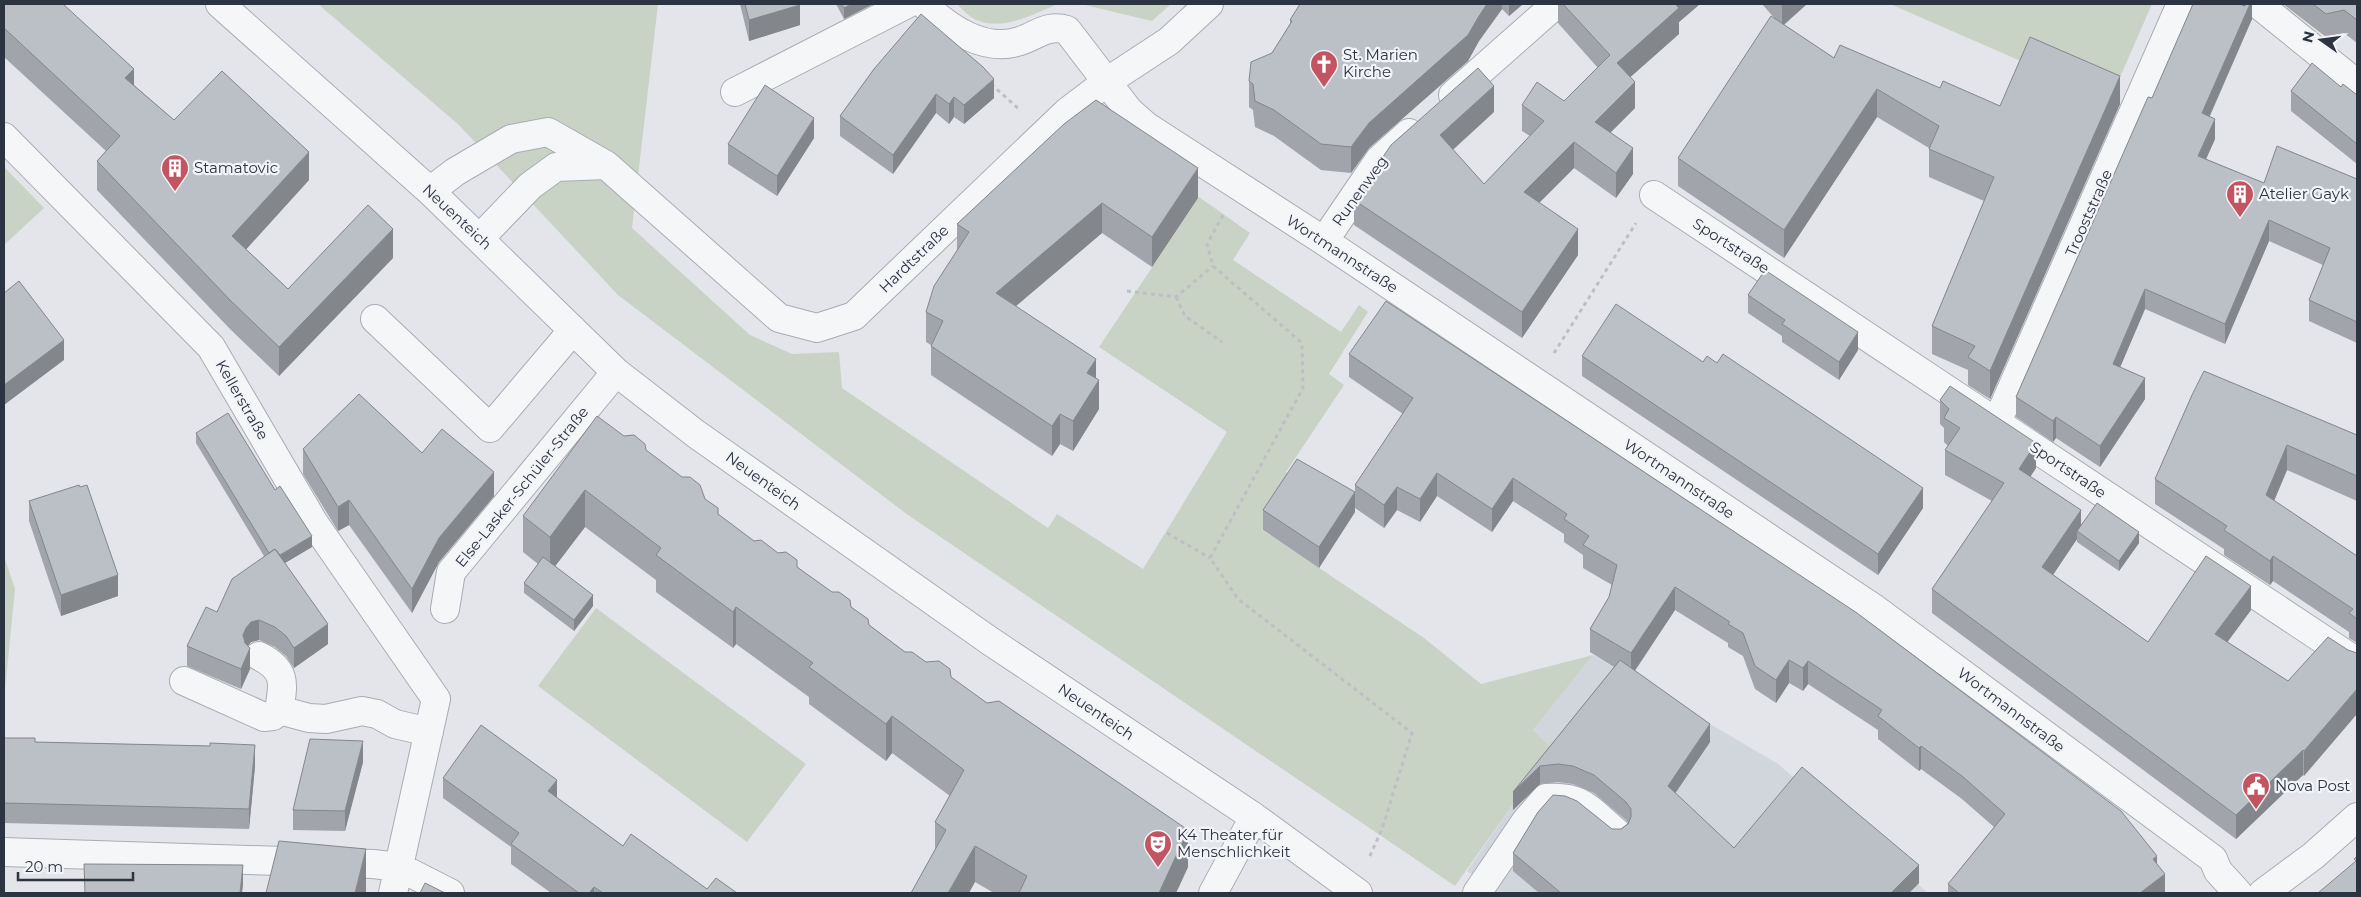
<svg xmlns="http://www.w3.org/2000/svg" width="2361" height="897" font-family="Montserrat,sans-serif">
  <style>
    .built { fill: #d1d5dc }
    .green { fill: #c8d3c5 }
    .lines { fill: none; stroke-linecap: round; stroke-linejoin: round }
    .minor-casing { stroke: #a8acb4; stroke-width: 30 }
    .path { stroke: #bdbfc5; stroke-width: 3; stroke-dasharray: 4 4; stroke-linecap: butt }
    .minor { stroke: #f5f6f8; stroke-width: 28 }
    .wall { fill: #a1a4aa }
    .shaded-wall { fill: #83868b }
    .building { fill: #bbbfc6; stroke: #83868b }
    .labels { text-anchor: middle; stroke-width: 4.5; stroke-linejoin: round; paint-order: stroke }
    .poi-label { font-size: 15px; fill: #2c3341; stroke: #f2f4f7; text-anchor: start }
    .street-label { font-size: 15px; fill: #2c3341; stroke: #f2f4f7 }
  </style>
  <rect width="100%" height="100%" fill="#e3e5ea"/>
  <path class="built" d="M1593,655L1778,764L1928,893H1499L1467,871L1551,749L1533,730Z"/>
  <path class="green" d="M318,4H658L632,228L750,335L792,354L839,352L842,388L1048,528L1057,514L1143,569L1227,432L1099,347L1199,197L1250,233L1233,260L1341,332L1359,305L1368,312L1329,374L1344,385L1286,472L1297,479L1262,530L1424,638L1481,684L1593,655L1533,730L1552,749L1455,886L908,515L618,295L459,125Z
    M957,4H1058C1034,14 1005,30 979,21C970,18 963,10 957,4Z
    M1081,4H1171L1152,21Z
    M1890,4H2152L2110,100Z
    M4,167L44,208L4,245Z
    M4,556L15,589L4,700Z
    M596,608L806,764L747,842L538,686Z"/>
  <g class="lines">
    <g class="minor-casing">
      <path id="minor" d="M220,4L430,191L616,372L696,434L990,641L1254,817L1358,893
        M924,4C947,28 985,53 1020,41C1038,35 1047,24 1067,30L1129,111L1146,126L1324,241L1875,609L2213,859L2218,871L2238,893
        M2258,4L2357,84
        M735,92L907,4
        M1453,95L1556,4
        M4,137L211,347L314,523L436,699L393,893
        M430,191L455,172L511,139L548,132L606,165L779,318L817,328L854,316L1067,112L1108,81L1169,41L1209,4
        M1654,195L2357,662
        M480,238L530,186L556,167L606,165
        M1324,241L1379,160L1409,133
        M375,319L490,428L573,330
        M1997,422L2181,4
        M445,609L451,572L616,372
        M259,656C286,669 284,683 279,710
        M184,681L264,717L273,716L279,710L309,718L326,719L362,711L377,714L395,724L429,732
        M4,852L373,864L399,867L450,893
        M1213,893L1254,817
        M1477,893L1526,821L1546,798C1582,795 1590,810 1616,832
        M2263,893L2313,856L2357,817"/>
    </g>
    <path class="path" d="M991,84L1020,110
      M1223,215L1207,244L1213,266L1302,343L1303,388L1210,558L1238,599L1412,733L1382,829L1369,858
      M1127,291L1176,297L1213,266
      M1176,297L1185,316L1222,342
      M1554,353L1636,223
      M1167,533L1210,558"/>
    <use href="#minor" class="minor"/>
  </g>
  <path class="wall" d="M4,4L134,85L174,120L309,180L246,249L288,289L393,258L279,376L231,330L97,190V161L106,151L4,57Z
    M740,4H800V25L749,41Z
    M836,4H873L844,19Z
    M1300,4H1523L1509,16L1502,9L1479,41L1468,61L1369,148L1351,173L1321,170L1274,136L1255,127L1253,110L1249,107V81L1272,53L1290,24V20Z
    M1558,4H1700L1679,22V34L1630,77L1635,108L1610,133L1633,174L1616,198L1574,168L1539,203L1578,255L1522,338L1354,225V200L1494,112L1453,150L1484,184L1530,136L1522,131V105L1564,101L1598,68L1558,23Z
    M1762,4H1807L1784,25L1834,58L2000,106L2120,104L1990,399L1968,385V370L1932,354V326L1984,201L1929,177V148L1877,117L1784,258L1678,186V158L1776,20Z
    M2243,4H2252V19L2210,116L2215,139L2206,159L2264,183L2357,179V343L2309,321V300L2323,265L2269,241L2225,344L2145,309L2120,367L2145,399L2100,467L2056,438L2053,442L2016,417V397L2152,98L2243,6Z
    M2283,4H2357V43L2344,33L2326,37Z
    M874,69L994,98L964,124L954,117L949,124L936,113L893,174L840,136V116Z
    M2341,87L2357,95V164L2291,111V91Z
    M1096,100L1198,198L1152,267L1102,233L1016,306L1096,378L1099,409L1073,451L1060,444L1052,456L931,375V345L926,342V312L957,250V224Z
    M814,138L777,196L728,164V144Z
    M1748,295L1858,350L1839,380L1782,342V336L1748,313Z
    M1349,354L2157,864L2165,893H1948V884L1994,827L1962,799L1921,769L1919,771L1878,739V730L1808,684L1803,691L1789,683L1776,703L1755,689L1743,656L1728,647V643L1675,610L1635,671L1710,742L1675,793L1734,848L1919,883L1909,893H1539L1513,871V853L1612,829H1621L1628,823L1626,820L1594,793L1573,784L1558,782L1540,784L1513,810V792L1614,667L1590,652V629L1609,597L1612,585L1583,568V555L1564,542V534L1513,501L1492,532L1437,496L1420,522L1397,510L1384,528L1355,508V512L1319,568L1263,530V510L1355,492V485L1403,414L1349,377Z
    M1582,356L1923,508L1878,575L1582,376Z
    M2192,395L2357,435V501L2287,470L2274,501L2357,556V643L2349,638V632L2273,581L2270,585L2224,555V549L2155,504V479Z
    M1940,400L2036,468L2030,477L2081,527L2139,543L2119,571L2077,542V539L2053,575L2148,642L2251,610L2227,642L2288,681L2348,650L2304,776L2303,775L2236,839L1932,613V589L1992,501L1945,475V450L1948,446L1944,442V428L1940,424Z
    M196,433L312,547L285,563L328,644L294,668L286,656L275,647L259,640L251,642L248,646L250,669L241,689L187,666V646L264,556L196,443Z
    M624,436L646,450L718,514L754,541L797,567L851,607L869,625L905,652L926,662L951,677L1188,867L1176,893H994L975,882L935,850V822L950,796L892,753L886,761L809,704V697L736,644L733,648L656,592V580L585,527L555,566L593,606L574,631L524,593V583L538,564L523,552V516Z
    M303,449L422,453L494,496L439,562L412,613L349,525L338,531L303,474Z
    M29,501L118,596L61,616L29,521Z
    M4,738L35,742L210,746L255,766L249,829L4,823Z
    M363,762L345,831L293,830V810Z
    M443,778L557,798L623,846L707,889L737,893H551L511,864V847L443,798Z"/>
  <path class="shaded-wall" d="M852,4H873L844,19V8Z
    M1487,4H1502V9L1479,41L1468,61L1369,148L1351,173V147L1369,123L1479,16Z
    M1509,4H1523L1509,16Z
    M1673,4H1700L1679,22V34L1617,89V63Z
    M1782,4H1807L1782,26Z
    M2250,4H2252V19L2202,133V113Z
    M800,5V25L749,41V20Z
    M134,69V98L125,78Z
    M2120,76V104L1990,399V371Z
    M994,79V98L964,124V105Z
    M1635,82V108L1595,148V122Z
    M1494,86V112L1440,161V135Z
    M1877,89V117L1784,258V230Z
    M936,94V113L893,174V155Z
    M954,97V117L949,124V104Z
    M814,118V138L777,196V176Z
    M2215,119V139L2198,177V156Z
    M1574,142V168L1524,218V192Z
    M1633,148V174L1616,198V173Z
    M309,152V180L232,265V236Z
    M1198,168V198L1152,267V237Z
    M1102,203V233L996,323V293Z
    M2269,220V241L2225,344V324Z
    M393,229V258L279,376V347Z
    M1578,229V255L1522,338V312Z
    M2145,289V309L2113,384V364Z
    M1858,332V350L1839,380V362Z
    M64,340V360L4,405V385Z
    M1096,359V384L1099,380V409L1073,451V421L1087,373Z
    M2145,378V399L2100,467V446Z
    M1060,414V444L1052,456V426Z
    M2056,417V438L2053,442V421Z
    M2036,443V468L2019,494V469Z
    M2287,445V470L2266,520V495Z
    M494,472V496L439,562L412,613V589L439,538Z
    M1437,473V496L1420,522V499Z
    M1513,478V501L1492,532V509Z
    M1397,487V510L1384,528V505Z
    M1923,488V508L1878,575V554Z
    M585,490V527L550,573V537Z
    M1355,492V512L1319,568V547Z
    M349,500V525L338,531V507Z
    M2081,510V534L2077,531V539L2042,591V567Z
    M2139,532V543L2119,571V561Z
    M312,536V547L273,570V560Z
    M2273,556V581L2270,585V561Z
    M118,575V596L61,616V595Z
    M2251,586V610L2215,659V634Z
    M1675,587V610L1631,676V653Z
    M593,595V606L574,631V620Z
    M736,607V644L733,648V612Z
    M259,620V640L251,642L246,648L243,635L246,628L251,622Z
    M328,624V644L294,668V648Z
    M250,648V669L241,689V669Z
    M1789,660V683L1776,703V680Z
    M1808,661V684L1803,691V668Z
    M2357,689V714L2304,776V751Z
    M892,716V753L886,761V724Z
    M1710,724V742L1668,804V786Z
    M363,741V762L345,831V811Z
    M255,745V766L249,829V809Z
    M1921,746V769L1919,771V748Z
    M2303,750V775L2236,839V815Z
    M1540,766V784L1513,810V792Z
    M557,780V800L548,791Z
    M1188,830V867L1176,893H1159Z
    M975,846V882L969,893H948Z
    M366,849V893H355Z
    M2157,856V879L2153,859Z
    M243,865V885L242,893H240Z
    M1919,865V883L1909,893H1891Z
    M2165,874V893H2140Z
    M594,887V893H589Z"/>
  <path class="building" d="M4,4H63L134,69L125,78L174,120L222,71L309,152L232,236L288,289L368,205L393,229L279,347L231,301L97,161L120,136L4,28Z
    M745,4H800V5L749,20Z
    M841,4H852L844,8Z
    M1300,4H1487L1479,16L1468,35L1369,123L1351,147L1321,144L1274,110L1255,101L1253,84L1249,81L1251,62L1272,53L1292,21L1290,20Z
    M1563,4H1675L1679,8L1617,63L1635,82L1595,122L1633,148L1616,173L1574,142L1524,192L1578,229L1522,312L1354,200L1391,145L1478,68L1494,86L1440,135L1484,184L1544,121L1522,105L1537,82L1564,101L1610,55Z
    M2193,4H2239L2245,6V4H2250L2202,113L2215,119L2198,156L2264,183L2277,146L2357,179V322L2309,300L2330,248L2269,220L2225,324L2145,289L2113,364L2145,378L2100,446L2056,417L2053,421L2016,397L2148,97L2152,98Z
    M2313,4H2357V20L2344,10L2326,14Z
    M921,14L983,67L994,79L964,105L954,97L949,104L936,94L893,155L840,116L874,69Z
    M1771,16L1834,58L1840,45L1940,88L1943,81L2000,106L2030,37L2120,76L1990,371L1968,357L1975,346L1932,326L1994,177L1929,149L1939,126L1877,89L1784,230L1678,158Z
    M2312,63L2341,87L2343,84L2357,95V144L2291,91Z
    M765,85L814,118L777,176L728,144Z
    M1096,100L1198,168L1152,237L1102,203L996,293L1096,359L1087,373L1099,380L1073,421L1060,414L1052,426L931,346L943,321L926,312L934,286L969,232L957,224L1064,124Z
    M1765,270L1858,332L1839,362L1782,324L1785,320L1748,295Z
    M19,281L64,340L4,385V293Z
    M1386,301L1857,613L2121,811L2157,856L2153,859L2165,874L2140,893H1959L1948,884L2005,814L1962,776L1921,746L1919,748L1878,716L1882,710L1808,661L1803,668L1789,660L1776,680L1755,666L1743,633L1728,624L1730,622L1675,587L1631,653L1590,629L1609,597L1617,565L1583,545L1589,536L1564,519L1567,514L1513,478L1492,509L1437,473L1420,499L1397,487L1384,505L1355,485L1413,398L1349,354Z
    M1616,304L1703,362L1707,356L1717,363L1723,354L1923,488L1878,554L1582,356Z
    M2204,371L2357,435V476L2287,445L2266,495L2357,556V619L2349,613L2353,609L2273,556L2270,561L2224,530L2227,526L2155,479L2192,395Z
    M1950,386L2036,443L2019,469L2081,510L2042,567L2148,642L2206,556L2251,586L2215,634L2288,681L2328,637L2348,650L2357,653V689L2304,751L2303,750L2236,815L1932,589L2004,483L1945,450L1960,428L1944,418L1949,409L1940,400Z
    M359,394L422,453L442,429L494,472L439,538L412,589L349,500L338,507L303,449Z
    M228,413L275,490L280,486L312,536L280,555L275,549L269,553L196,433Z
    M597,416L624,436L634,435L645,444L646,450L682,477H690L700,485L705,499L718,508V514L754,541L761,540L778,553L786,552L797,560V567L832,592H839L850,600L851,607L868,619L869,625L905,652H912L926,662L939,661L950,669L951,677L987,703L999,701L1188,830L1159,893H1019L1027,876L975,846L948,893H911L946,830L935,822L964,770L892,716L886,724L809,667L813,663L736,607L733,612L656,555L661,548L585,490L550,537L523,516Z
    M1297,459L1355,492L1319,547L1263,510Z
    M79,485L80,487L87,485L118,575L61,595L29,501Z
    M2097,503L2139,532L2119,561L2077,531Z
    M275,549L328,624L294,648L286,636L275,627L259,620L251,622L246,628L243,635L245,643L250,648L241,669L187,646L206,607L217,612L232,579Z
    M543,557L593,595L574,620L524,583Z
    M1620,660L1710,724L1668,786L1734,848L1802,767L1919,865L1891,893H1561L1513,853L1538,812L1553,795L1565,796L1577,801L1612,829H1621L1628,824L1631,817V809L1626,802L1594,775L1573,766L1558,764L1540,766L1513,792Z
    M481,725L557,780L548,791L623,846L631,834L707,889L716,878L737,893H603L594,887L589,893H579L511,844L519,833L443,778Z
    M4,738H35V742L210,746V743L255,745L249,809L4,803Z
    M310,739L363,741L345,811L293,810Z
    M279,841L366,849L355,893H266Z
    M2357,856V893H2318L2356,861L2354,859Z
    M84,864L243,865L240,893H85Z
    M425,883L445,893H420Z"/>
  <defs>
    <g id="church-pin" transform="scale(1.4375)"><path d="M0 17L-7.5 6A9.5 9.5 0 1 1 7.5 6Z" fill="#c35461" stroke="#f2f4f7"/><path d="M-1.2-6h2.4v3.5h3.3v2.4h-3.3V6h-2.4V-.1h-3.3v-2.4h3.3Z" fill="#fff"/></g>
    <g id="building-pin" transform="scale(1.4375)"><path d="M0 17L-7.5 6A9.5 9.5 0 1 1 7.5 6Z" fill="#c35461" stroke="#f2f4f7"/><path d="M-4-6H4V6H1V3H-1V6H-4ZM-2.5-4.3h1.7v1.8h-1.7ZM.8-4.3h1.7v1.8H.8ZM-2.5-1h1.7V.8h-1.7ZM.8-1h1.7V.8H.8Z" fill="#fff"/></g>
    <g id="civic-pin" transform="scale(1.4375)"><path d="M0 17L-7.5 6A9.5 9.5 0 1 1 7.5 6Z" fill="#c35461" stroke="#f2f4f7"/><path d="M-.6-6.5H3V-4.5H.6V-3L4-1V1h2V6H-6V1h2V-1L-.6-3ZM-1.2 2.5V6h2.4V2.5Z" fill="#fff"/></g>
    <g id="theatre-pin" transform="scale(1.4375)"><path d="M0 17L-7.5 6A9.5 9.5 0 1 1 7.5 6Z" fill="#c35461" stroke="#f2f4f7"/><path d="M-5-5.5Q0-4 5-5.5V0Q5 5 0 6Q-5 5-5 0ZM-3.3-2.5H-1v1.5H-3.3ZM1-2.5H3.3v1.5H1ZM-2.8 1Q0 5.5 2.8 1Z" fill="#fff"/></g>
  </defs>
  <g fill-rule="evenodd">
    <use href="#church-pin" x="1324" y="64"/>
    <use href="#building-pin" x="175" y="168"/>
    <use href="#building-pin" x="2240" y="194"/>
    <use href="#civic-pin" x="2256" y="786"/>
    <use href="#theatre-pin" x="1158" y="844"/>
  </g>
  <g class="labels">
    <g class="poi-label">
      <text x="1343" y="60">St. Marien<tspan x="1343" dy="17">Kirche</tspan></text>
      <text x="194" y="173">Stamatovic</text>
      <text x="2259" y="199">Atelier Gayk</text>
      <text x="2275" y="791">Nova Post</text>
      <text x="1177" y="840">K4 Theater für<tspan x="1177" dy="17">Menschlichkeit</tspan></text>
    </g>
    <g class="street-label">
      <text transform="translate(1360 191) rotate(-54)" y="5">Runenweg</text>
      <text transform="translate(2089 213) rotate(-66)" y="5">Trooststraße</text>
      <text transform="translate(457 217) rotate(43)" y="5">Neuenteich</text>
      <text transform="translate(1731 246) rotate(33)" y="5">Sportstraße</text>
      <text transform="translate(1342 254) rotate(33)" y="5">Wortmannstraße</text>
      <text transform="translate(914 259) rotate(-44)" y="5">Hardtstraße</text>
      <text transform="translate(242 400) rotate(60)" y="5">Kellerstraße</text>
      <text transform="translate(2068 470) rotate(34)" y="5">Sportstraße</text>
      <text transform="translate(1679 479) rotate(34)" y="5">Wortmannstraße</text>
      <text transform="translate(763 481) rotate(36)" y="5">Neuenteich</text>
      <text transform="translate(522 487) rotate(-51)" y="5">Else-Lasker-Schüler-Straße</text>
      <text transform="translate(2011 710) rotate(37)" y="5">Wortmannstraße</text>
      <text transform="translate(1096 712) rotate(34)" y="5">Neuenteich</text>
    </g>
  </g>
  <rect width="2361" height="897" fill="none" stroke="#2c3341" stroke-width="10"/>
  <g transform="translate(2321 40) rotate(284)" stroke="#f2f4f7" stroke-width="4" paint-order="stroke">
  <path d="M0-4L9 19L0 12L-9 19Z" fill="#2c3341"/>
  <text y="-8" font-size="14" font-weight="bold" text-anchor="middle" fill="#2c3341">N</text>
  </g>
  <path d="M18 872v8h115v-8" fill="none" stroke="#2c3341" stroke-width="2.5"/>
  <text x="25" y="872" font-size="15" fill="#2c3341" stroke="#f2f4f7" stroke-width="4" paint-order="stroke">20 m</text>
</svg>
